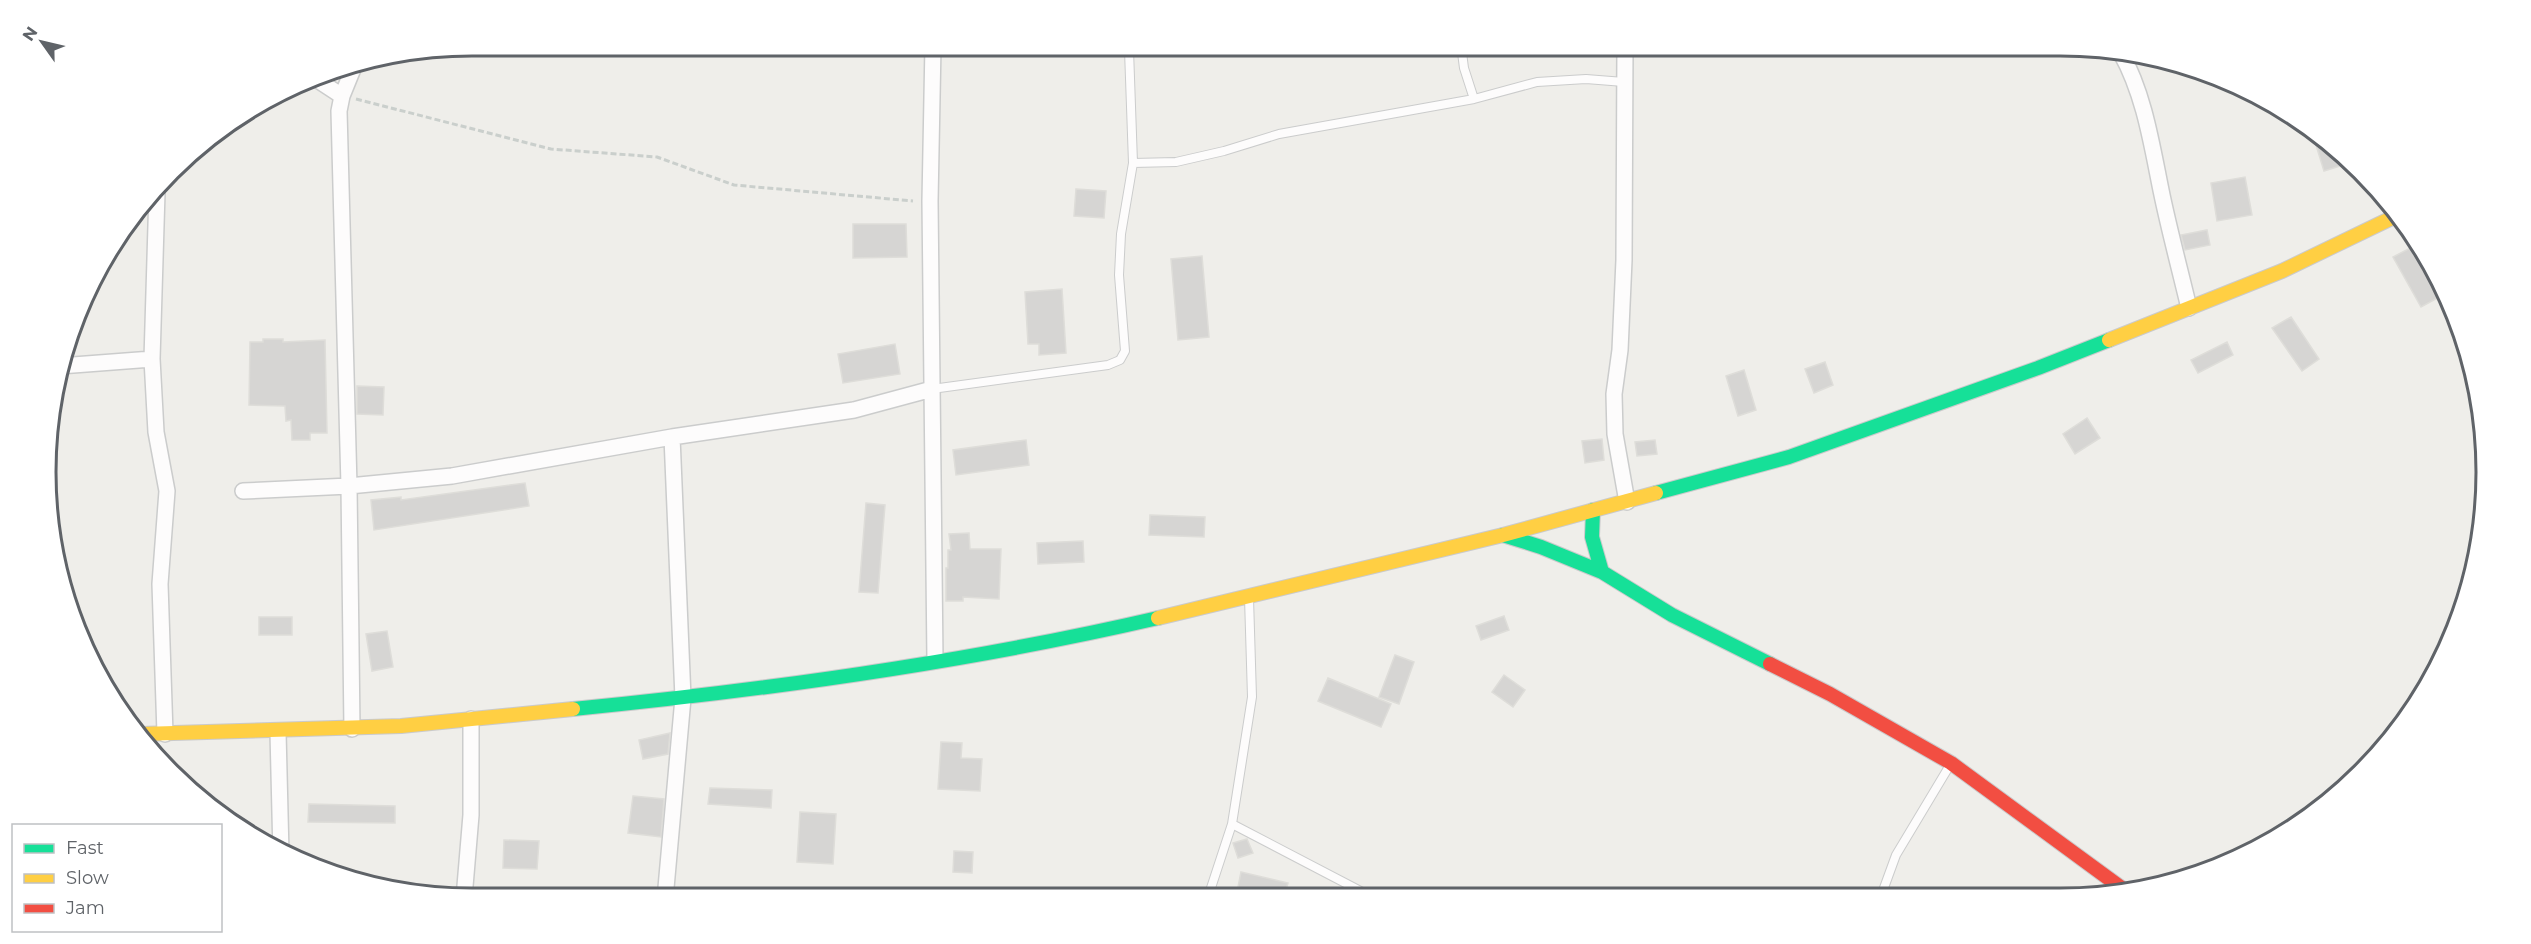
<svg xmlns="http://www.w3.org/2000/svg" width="2531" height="944" font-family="Montserrat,sans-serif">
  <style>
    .building { fill: #d6d5d3; stroke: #deddd9; stroke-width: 1.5 }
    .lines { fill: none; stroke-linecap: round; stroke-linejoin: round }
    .lane-casing { stroke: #cbcccc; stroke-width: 10 }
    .street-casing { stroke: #cbcccc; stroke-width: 18 }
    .fast-casing { stroke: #cacacb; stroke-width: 16 }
    .slow-casing { stroke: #cacacb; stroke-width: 16 }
    .jam-casing { stroke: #cacacb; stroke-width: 16 }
    .path { stroke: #cacfcc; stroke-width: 3; stroke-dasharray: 6 3; stroke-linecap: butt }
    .lane { stroke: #fdfcfc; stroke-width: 8 }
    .street { stroke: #fdfcfc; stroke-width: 15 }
    .fast { stroke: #16e098; stroke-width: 14 }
    .slow { stroke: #ffcf43; stroke-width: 14 }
    .jam { stroke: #f24e42; stroke-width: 14 }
    .rim { fill: none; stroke: #5f6368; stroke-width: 3 }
  </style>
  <rect width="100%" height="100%" fill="#efeeea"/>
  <path class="building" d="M2311,129L2319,133L2350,163L2324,171Z
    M2245,177L2252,215L2217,221L2211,183Z
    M1076,189L1106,191L1104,218L1074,216Z
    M853,224H906L907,257L853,258Z
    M2207,230L2210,245L2185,250L2181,235Z
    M2418,244L2429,259L2445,294L2421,307L2393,257Z
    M1202,256L1209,337L1178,340L1171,259Z
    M1062,289L1066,353L1039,355V344H1028L1025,292Z
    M2291,317L2319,359L2302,371L2272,328Z
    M263,339H283V342L325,340L327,433H310V440H292L291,420L286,421L285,406L249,405L250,342H263Z
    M2227,342L2233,355L2198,373L2191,360Z
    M895,344L900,374L843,383L838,354Z
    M1825,362L1833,385L1814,393L1805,369Z
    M1744,370L1756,410L1738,416L1726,376Z
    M357,386L384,387L383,415L357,414Z
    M2087,418L2100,438L2075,454L2063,434Z
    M1602,439L1604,460L1585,463L1582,441Z
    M1026,440L1029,465L956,475L953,450Z
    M1655,440L1657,454L1637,456L1635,442Z
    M525,483L529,506L374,530L371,500L401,497V500Z
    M866,503L885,505L878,593L859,592Z
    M1150,515L1205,517L1204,537L1149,535Z
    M969,533L970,549H1001L999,599L963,597V601H946V568H948V550H951L949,534Z
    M1083,541L1084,562L1038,564L1037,543Z
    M1504,616L1509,630L1481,640L1476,626Z
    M259,617H292V635H259Z
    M387,631L393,667L372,671L366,634Z
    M1395,655L1414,662L1399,704L1379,697Z
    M1504,675L1525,690L1513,707L1492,692Z
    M1328,678L1391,704L1381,727L1318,701Z
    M670,733L668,754L643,759L639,740Z
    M941,742L962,743L961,758L982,759L980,791L938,789Z
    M710,788L772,790L771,808L708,804Z
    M633,796L664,799L661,837L628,833Z
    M309,804L395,806V823L308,822Z
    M800,812L836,814L833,864L797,862Z
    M1247,839L1253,853L1238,858L1233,843Z
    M504,840L539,841L537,869L503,868Z
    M954,851L973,852L972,873L953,872Z
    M1241,872L1288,883L1284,897H1236Z"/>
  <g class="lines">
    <g class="lane-casing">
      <path id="lane" d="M1461,45L1464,68L1474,99
        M1129,50L1133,163
        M932,389L1108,365L1120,360L1125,351L1119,275L1121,234L1133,163L1176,162L1224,151L1279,134L1474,99L1537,82L1586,79L1624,82
        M1232,824L1372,897
        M1881,896L1896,855L1950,765
        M1208,897L1232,824L1252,697L1249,598"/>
    </g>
    <g class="street-casing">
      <path id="street" d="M933,45L930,201L935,661
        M1625,45L1624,260L1620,350L1614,394L1615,434L1627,502
        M2121,53C2145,96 2152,147 2162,195C2170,233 2180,270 2189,308
        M313,77L342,96
        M157,192L152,359L156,432L167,491L160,584L165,734
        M60,366L152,359
        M243,491L349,486L452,476L672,437L854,410L932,389
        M352,729L349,486L339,111L342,96L355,64
        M278,732L281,854
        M464,898L471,815V719
        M665,899L683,698L672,437"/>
    </g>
    <g class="fast-casing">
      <path id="fast" d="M1656,493L1789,457L2038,368L2109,340
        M1593,510L1592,537L1602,572
        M1503,535L1541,547L1602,572L1672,615L1770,664
        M573,709C767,690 968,662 1158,618"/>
    </g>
    <g class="slow-casing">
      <path id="slow" d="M2109,340L2282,271L2398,215
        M1158,618L1503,535L1656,493
        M141,734L401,726L573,709"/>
    </g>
    <g class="jam-casing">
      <path id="jam" d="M1770,664L1830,694L1951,763L2127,892"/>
    </g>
    <path class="path" d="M356,99L551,149L657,157L734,185L913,201"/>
    <use href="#lane" class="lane"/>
    <use href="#street" class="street"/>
    <use href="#fast" class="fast"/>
    <use href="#slow" class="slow"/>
    <use href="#jam" class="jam"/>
  </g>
  <path d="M0 0H2531V944H0ZM472 56H2060A416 416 0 0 1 2476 472V472A416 416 0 0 1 2060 888H472A416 416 0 0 1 56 472V472A416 416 0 0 1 472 56Z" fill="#fff" fill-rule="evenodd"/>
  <path class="rim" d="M472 56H2060A416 416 0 0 1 2476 472V472A416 416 0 0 1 2060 888H472A416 416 0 0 1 56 472V472A416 416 0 0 1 472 56Z"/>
  <rect x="12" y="824" width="210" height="108" fill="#ffffff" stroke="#bfc1c3" stroke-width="1.5"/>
  <rect x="24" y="844" width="30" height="9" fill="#16e098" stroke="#bfc1c3" stroke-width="1.5"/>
  <text x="66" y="854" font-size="18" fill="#5f6368">Fast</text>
  <rect x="24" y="874" width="30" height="9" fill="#ffcf43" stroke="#bfc1c3" stroke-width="1.5"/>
  <text x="66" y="884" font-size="18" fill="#5f6368">Slow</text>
  <rect x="24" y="904" width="30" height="9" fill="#f24e42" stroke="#bfc1c3" stroke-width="1.5"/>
  <text x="66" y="914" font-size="18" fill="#5f6368">Jam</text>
  <g transform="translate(42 42) rotate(304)" stroke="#ffffff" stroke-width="4.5" paint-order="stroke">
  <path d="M0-4.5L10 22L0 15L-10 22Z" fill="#5f6368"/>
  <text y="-9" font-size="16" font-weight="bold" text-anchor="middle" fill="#5f6368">N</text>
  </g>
</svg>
